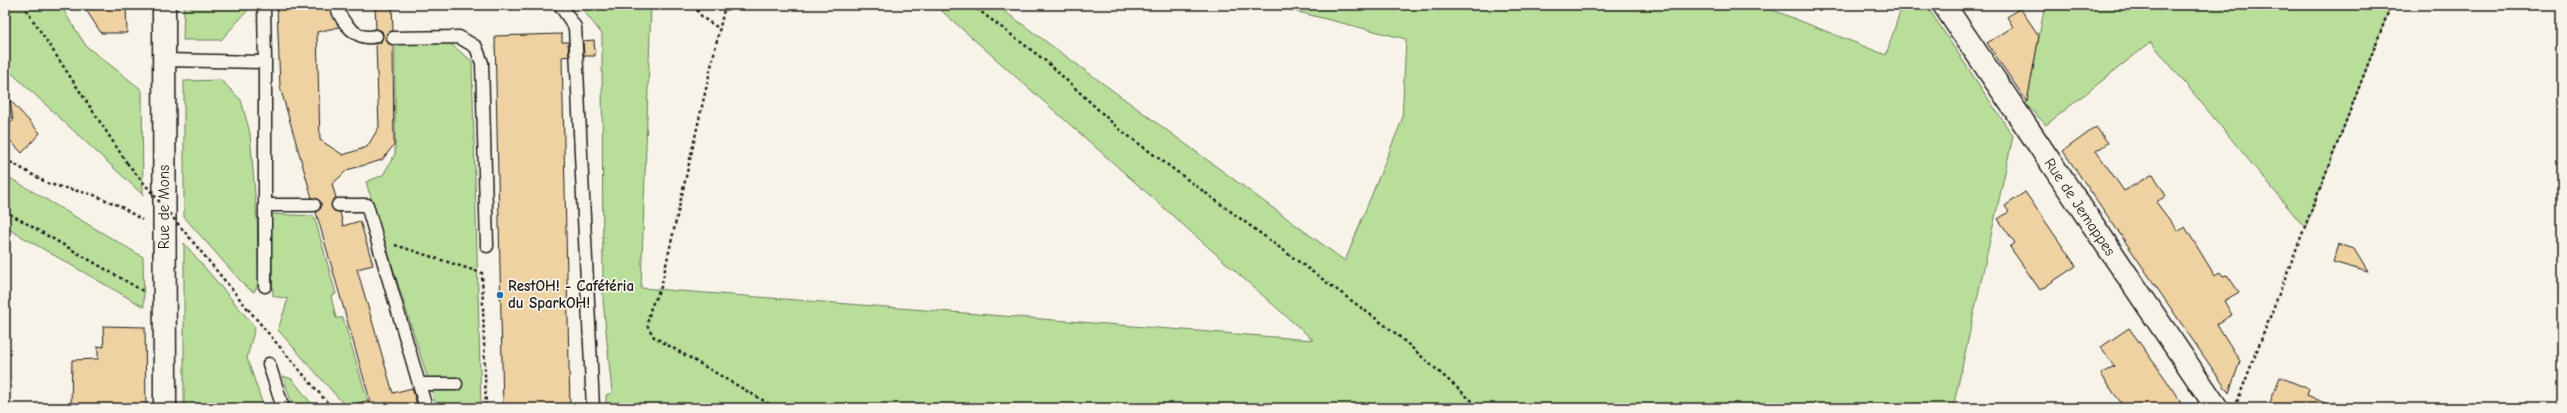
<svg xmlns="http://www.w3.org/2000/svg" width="2567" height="413" font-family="'Comic Neue',sans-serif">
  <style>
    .green { fill: #b9de9a; stroke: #6a7d5b }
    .building { fill: #efd2a2; stroke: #1c1c1c }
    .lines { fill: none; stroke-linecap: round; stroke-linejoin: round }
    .service-casing { stroke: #1c1c1c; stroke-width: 15 }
    .minor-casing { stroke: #1c1c1c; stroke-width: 25 }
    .secondary-casing { stroke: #1c1c1c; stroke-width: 25 }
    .path { stroke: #1c1c1c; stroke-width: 2.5; stroke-dasharray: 3 3; stroke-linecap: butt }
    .service { stroke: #f7f3e8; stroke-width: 12 }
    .minor { stroke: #f7f3e8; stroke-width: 22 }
    .secondary { stroke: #f7f3e8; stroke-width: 22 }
    .path-bridge { stroke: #1c1c1c; stroke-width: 2.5; stroke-dasharray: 3 3; stroke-linecap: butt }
    .poi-dot { fill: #1f6fb2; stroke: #f7f3e8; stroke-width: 1.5 }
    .labels { text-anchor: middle; stroke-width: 3.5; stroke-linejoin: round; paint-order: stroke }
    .street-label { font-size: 15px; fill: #1c1c1c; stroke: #f7f3e8 }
    .poi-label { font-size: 15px; font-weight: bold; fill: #1c1c1c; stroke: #f7f3e8; text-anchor: start }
  </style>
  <rect width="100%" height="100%" fill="#f7f3e8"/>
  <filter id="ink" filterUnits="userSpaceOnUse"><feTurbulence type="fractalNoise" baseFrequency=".025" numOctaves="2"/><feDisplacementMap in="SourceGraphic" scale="8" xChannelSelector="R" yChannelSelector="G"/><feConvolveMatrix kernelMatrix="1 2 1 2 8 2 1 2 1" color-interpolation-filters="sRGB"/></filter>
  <g filter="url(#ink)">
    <path class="green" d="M5,5H60L86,46L142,90L143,195L5,67Z
      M184,5H249V9L221,40H183Z
      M579,5H651L641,288L1313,340L935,5H996L1345,261L1402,120L1406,39L1270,5H1760L1886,55L1902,5H1926L2013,136L1953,408H606V395L612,393L603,300L602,34Z
      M2045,5H2391L2305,228L2151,42L2046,125L2026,104Z
      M448,42L472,61L481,408H437L366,182L383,175L395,154V43Z
      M221,80L241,100L250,133L257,219L259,283L254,292L246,287L184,217V81Z
      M5,175L143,257L144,307L5,227Z
      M270,214L314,216L336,294L331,296L336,318H343L370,408H347L278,330L288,299L273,296Z
      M184,243L255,327L247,358L264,408H184Z
      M283,376L292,379L315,408H293Z"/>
    <path class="building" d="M83,5H126L127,33H101Z
      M277,5H329L339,27L317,32L320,140L343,155L367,147L379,127L376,44L381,42L383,35L382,31L376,29L375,5H392L393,31L387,34L386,38L389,44L393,45L394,145L382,160L347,170L341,176L332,184L336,198L331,205L334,211L340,212L343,226L360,221L373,265L357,269L393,393L412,388L418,408H359L358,403L370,400L316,212L321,208V202L312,198L280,87Z
      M2020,8L2039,36L2027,102L1987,43L2013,27L2007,17Z
      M562,34V42H568L569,56L562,57L570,408H503L495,36Z
      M594,40L595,56H584L583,41Z
      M10,100L40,133L22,153L5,135V128L13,121Z
      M2096,127L2108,143L2096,151L2124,191L2153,174L2166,196L2156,202L2178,231L2185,227L2215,276L2220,272L2223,276L2227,275L2239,292L2224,301L2232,315L2217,324L2240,361L2229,393L2063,151Z
      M2025,192L2076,266L2040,290L2010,247L2015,243L1998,219L2009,212L2005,206Z
      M2339,244L2354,249L2368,272L2333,262Z
      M103,326L145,327L146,408L71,405L72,360L98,359V346L104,347Z
      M2129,328L2167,381L2184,408H2125L2113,392L2101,374L2114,366L2101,347Z
      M2280,377L2309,389L2307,395L2336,408H2268Z"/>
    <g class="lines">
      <g class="service-casing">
        <path id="service" d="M264,5L265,62
          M336,5C341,22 357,42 376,36
          M560,5L575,27L593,408
          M393,38L459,37L476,47L482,63L487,246
          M164,60L265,62V286
          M265,205H314
          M338,205H367L426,408
          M269,364L283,408
          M419,384H456"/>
      </g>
      <g class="minor-casing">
        <path id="minor" d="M1944,5L2217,408"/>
      </g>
      <g class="secondary-casing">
        <path id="secondary" d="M164,5L165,408"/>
      </g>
      <path class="path" d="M23,5L127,163
        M693,5L703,18L720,29
        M725,5L661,287L651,307L647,325L654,337L776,408
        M972,5L1047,62L1119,129L1394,332L1480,408
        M5,159L49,184L94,195L120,206L142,220
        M5,211L143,291
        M189,237L248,309
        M395,245L482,273L486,408
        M279,346L332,408
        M2237,402L2391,5
        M2321,408L2335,403L2347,408"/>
      <use href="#service" class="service"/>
      <use href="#minor" class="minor"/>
      <use href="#secondary" class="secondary"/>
      <path class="path-bridge" d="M127,163L189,237
        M248,309L279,346"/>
    </g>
  </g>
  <circle class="poi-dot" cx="500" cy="295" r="4"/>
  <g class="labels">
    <g class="street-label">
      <text transform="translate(164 207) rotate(-90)" y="5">Rue de Mons</text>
      <text transform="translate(2080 207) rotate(56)" y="5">Rue de Jemappes</text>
    </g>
    <g class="poi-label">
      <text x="508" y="291">RestOH! - Cafétéria<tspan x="508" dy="17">du SparkOH!</tspan></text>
    </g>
  </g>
  <rect width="2567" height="413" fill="none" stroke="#f7f3e8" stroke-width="20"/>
  <rect x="10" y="10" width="2547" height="393" fill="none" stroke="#1c1c1c" stroke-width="1.5" filter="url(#ink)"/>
</svg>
